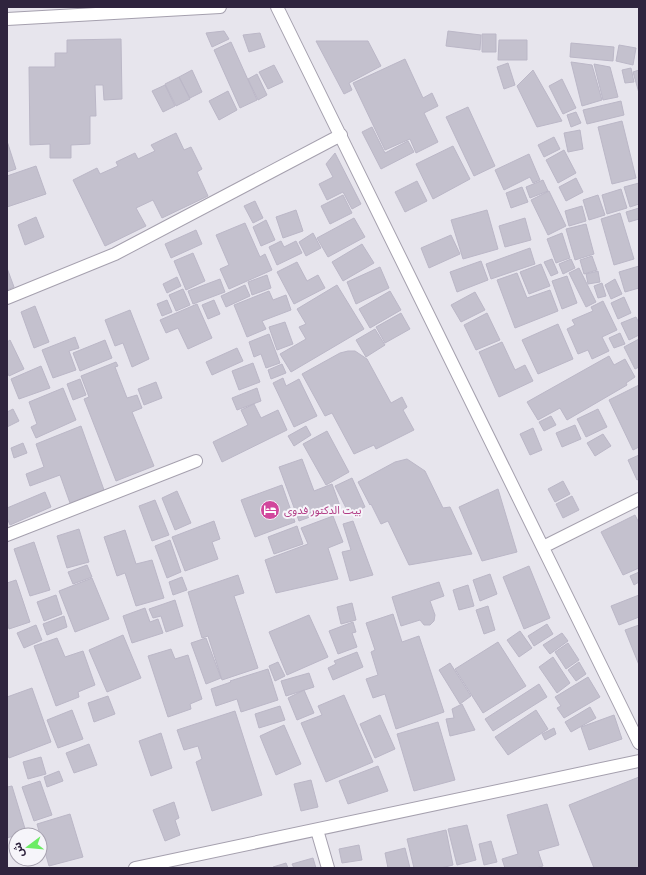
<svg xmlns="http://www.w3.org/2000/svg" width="646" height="875" font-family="Overpass,'Noto Sans Arabic',sans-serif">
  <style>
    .building { fill: #c4c1ce; stroke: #bbb7c7 }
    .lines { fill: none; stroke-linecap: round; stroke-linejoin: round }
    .street-casing { stroke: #a5a0ae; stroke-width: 14 }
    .street { stroke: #fff; stroke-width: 12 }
    .labels { text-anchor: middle; stroke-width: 4; stroke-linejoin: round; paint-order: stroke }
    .hotel-label { font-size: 11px; fill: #b23c85; stroke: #f6f5fa; text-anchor: start }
  </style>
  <rect width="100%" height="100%" fill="#e7e5ed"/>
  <path class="building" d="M224,31L229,39L212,47L206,33Z
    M448,31L481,35L480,50L446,46Z
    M260,33L265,47L249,52L243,35Z
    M482,34H496V52H482Z
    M121,39L122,99L104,100L103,85H95L96,116H90V144L71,145V158H50V144L30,145L29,67H55V53H67V40Z
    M499,40H527V60H498Z
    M316,41H368L381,66L349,83L352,90L344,94Z
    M231,42L257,100L240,108L214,50Z
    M571,43L614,47L613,61L570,57Z
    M619,45L636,48L633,65L616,61Z
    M405,59L423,98L432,93L438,106L424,113L438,142L416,153L410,139L385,150L353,83Z
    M571,62L592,65L602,100L582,106Z
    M508,63L515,85L504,89L497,67Z
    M594,64L610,67L618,97L603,100Z
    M274,65L283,82L268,89L259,72Z
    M631,68L634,82L625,83L622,70Z
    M192,70L202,92L190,98L179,77Z
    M533,70L562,121L537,127L517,86Z
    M639,70V93L633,72Z
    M257,74L267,95L258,100L248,79Z
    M179,77L190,99L176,106L165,84Z
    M562,79L576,108L563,114L549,86Z
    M165,85L175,106L163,112L152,91Z
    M228,91L237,110L219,120L209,101Z
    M621,101L624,115L587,124L583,110Z
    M468,107L495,166L474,176L446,117Z
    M576,112L581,123L571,127L567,115Z
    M622,121L636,178L612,184L598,127Z
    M372,127L385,153L408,141L414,152L381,169L362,132Z
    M580,130L583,149L568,152L564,133Z
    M176,133L184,150L191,147L202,169L197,172L208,196L162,218L153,200L136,208L146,226L105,246L73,180L97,168L100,174L118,166L116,162L135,153L138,159L155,151L151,145Z
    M554,137L560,149L544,157L538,145Z
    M7,141L16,169L7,172Z
    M453,146L470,179L433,199L416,164Z
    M564,150L576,173L558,183L546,160Z
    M335,153L361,204L352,209L343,192L327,200L319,184L333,177L326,164Z
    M529,154L540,180L533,183L530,177L504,190L495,170Z
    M36,166L46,194L7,207V176Z
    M576,178L583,192L566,201L559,187Z
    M543,180L548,191L530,198L526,187Z
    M417,181L427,201L405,212L395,192Z
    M639,183V204L630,207L624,187Z
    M522,187L528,202L511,208L506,193Z
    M621,189L627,208L607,214L602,195Z
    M549,191L566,226L548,235L531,200Z
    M343,195L352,213L330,224L321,206Z
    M598,195L605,215L589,220L583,200Z
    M255,201L263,218L253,223L244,206Z
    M582,206L586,221L569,226L565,211Z
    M639,208V219L629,222L626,212Z
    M296,210L303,231L283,238L276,217Z
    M487,210L498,249L463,259L451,220Z
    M620,213L634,259L614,265L601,219Z
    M36,217L44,237L25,245L18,225Z
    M354,218L365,237L328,257L317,238Z
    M525,218L531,240L505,247L499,226Z
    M266,220L275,240L261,246L253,227Z
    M245,223L260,257L265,254L272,270L229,289L220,269L229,265L216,235Z
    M586,224L594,254L575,260L566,229Z
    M196,230L202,244L171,258L165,244Z
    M313,233L321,248L306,256L299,242Z
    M562,233L570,258L556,263L547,239Z
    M451,235L460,254L429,268L421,248Z
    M281,241L284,247L296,241L302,253L277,265L269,247Z
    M362,244L374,263L343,281L332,262Z
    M530,248L535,264L491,279L486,264Z
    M193,253L205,281L186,290L174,261Z
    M592,256L597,270L584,274L580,260Z
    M552,259L558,273L551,276L544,262Z
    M571,259L575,268L563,274L559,264Z
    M481,261L488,280L457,292L450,272Z
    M297,262L307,281L318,275L325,288L294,304L277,272Z
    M541,264L550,286L529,294L520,272Z
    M639,266V288L625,292L619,272Z
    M380,267L389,288L356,304L347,282Z
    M7,268L14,287L7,290Z
    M579,268L596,302L586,307L569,273Z
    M598,271L600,282L588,284L586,274Z
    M517,273L527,298L550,290L558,311L515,328L497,280Z
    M267,275L271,288L252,295L248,282Z
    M567,276L577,303L562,309L552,281Z
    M177,277L181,286L167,293L163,284Z
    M220,279L225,292L193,304L188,291Z
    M615,279L622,294L611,299L605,285Z
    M602,283L606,296L598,298L594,286Z
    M245,285L250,296L226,307L221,296Z
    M337,285L364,329L291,372L280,354L306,339L299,327L306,324L297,309Z
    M183,289L190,305L176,311L169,295Z
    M269,291L273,300L286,295L291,310L262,321L266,329L247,337L234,305Z
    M390,291L401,310L370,328L359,309Z
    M475,292L485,310L461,322L451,305Z
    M624,297L631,313L618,319L611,303Z
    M167,300L172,312L162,316L157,304Z
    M214,300L220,314L208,319L202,305Z
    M603,301L617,330L602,337L609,351L592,359L588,350L578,354L567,329L575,325L572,320L593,311L591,307Z
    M197,304L212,338L188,349L178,328L166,333L160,320Z
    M35,306L49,342L34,348L21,312Z
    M130,310L149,359L132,367L123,343L115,346L105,320Z
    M401,313L410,329L385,343L376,327Z
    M487,313L500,340L476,350L464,325Z
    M636,317L639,323V335L629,340L621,323Z
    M285,322L293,344L277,350L269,327Z
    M558,324L573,359L538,374L522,340Z
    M375,329L385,345L366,357L356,340Z
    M620,333L625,344L614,348L609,338Z
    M269,334L280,363L266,368L261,354L254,357L249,342Z
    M75,337L79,348L69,351L76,370L53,378L42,350Z
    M639,339V367L635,369L624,347Z
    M10,340L24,369L9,376L7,371V342Z
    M105,340L112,358L80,371L73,353Z
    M502,342L515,370L525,365L533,381L499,397L479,352Z
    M237,348L243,361L212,375L206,362Z
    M348,351H355L367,359L391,403L402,397L407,407L403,410L414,430L376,449L374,445L354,454L332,413L325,416L302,374L340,353Z
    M609,356L614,365L625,359L635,377L626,383L627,385L567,420L560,408L538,420L527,402Z
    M116,362L118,366L115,367L127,398L137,395L142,408L132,412L154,466L116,481L84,399L89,397L81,376Z
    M253,363L260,382L239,390L232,371Z
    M282,364L286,373L271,379L268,370Z
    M41,366L50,388L19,399L11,379Z
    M283,378L286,386L299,379L317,416L294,427L273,383Z
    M80,379L86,395L73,400L67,384Z
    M156,382L162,398L144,405L138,389Z
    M639,385V447L633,450L609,400Z
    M63,388L76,420L36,438L31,427L37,424L29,402Z
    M257,388L261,401L237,410L232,398Z
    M254,404L261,418L278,410L287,430L222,462L213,442L248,425L241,410Z
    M13,409L19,421L7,427V412Z
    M598,409L607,427L586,437L577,419Z
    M551,416L556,425L544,431L539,422Z
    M575,425L581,439L562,447L556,433Z
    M81,426L104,490L70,503L60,475L30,486L26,474L44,467L36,444Z
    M306,426L311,435L294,446L288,436Z
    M533,428L542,450L530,455L520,434Z
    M327,431L349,472L326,485L303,444Z
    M603,434L611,446L595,456L587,443Z
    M23,443L27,453L14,458L11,448Z
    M639,455V479L637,480L628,460Z
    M302,459L314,491L332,484L340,506L299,521L279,467Z
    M407,459L425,471L443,508L450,507L472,554L409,565L388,521L381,524L371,504L370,505L358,482L395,462Z
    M352,478L365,507L349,514L335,486Z
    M563,481L570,494L555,502L548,489Z
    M282,485L295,522L255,537L241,500Z
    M498,489L517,552L482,561L459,507Z
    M177,491L191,523L175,530L162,498Z
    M45,492L51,507L10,525L7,518V508Z
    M572,496L579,510L563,518L556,504Z
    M155,500L169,535L152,541L139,506Z
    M635,515L639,523V568L623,575L601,532Z
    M333,516L343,542L328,548L338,579L276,593L265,560L308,544L301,528Z
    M214,521L220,539L212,542L218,559L185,571L172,537Z
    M353,521L373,575L350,581L342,552L351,550L343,524Z
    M297,526L303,544L274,554L268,537Z
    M79,529L89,562L67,568L57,536Z
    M125,530L136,564L152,560L164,598L136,606L125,573L117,576L104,537Z
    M170,540L181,572L167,578L155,546Z
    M34,542L50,590L30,596L14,549Z
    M87,565L92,577L73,584L68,572Z
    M529,566L550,618L524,629L503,577Z
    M639,572V582L634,585L630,576Z
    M490,574L497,594L480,601L473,580Z
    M238,575L244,593L234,596L258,668L222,680L208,636L202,638L188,592Z
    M182,577L187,590L173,595L169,582Z
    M92,578L109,619L75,632L59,591Z
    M16,580L30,622L9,629L7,622V583Z
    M439,582L444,596L430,601L435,615L434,621L430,625H424L420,620L401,626L392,597Z
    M468,585L474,606L459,610L453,590Z
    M56,595L62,614L44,621L37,602Z
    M639,595V617L619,625L611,606Z
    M175,600L183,626L166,632L161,616L153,618L149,609Z
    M352,603L356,620L341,624L337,607Z
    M488,606L495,630L484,634L476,610Z
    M145,608L150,622L158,619L163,633L132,643L123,616Z
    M393,614L402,642L419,636L444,712L396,729L385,694L373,698L366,679L378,675L371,652L375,650L366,623Z
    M309,615L328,657L287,675L269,632Z
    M64,616L67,627L47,635L43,624Z
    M353,622L356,632L352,633L357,647L338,654L329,631Z
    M547,624L553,634L534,646L528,636Z
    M36,625L42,640L24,648L17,633Z
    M639,625V665L625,630Z
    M520,631L532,648L519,657L507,640Z
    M562,633L568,641L550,654L543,645Z
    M123,635L141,678L107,692L89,650Z
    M57,638L65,657L83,651L95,685L78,692L79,697L56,706L34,646Z
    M206,638L221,678L206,684L191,643Z
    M498,642L526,686L483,713L455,669Z
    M568,643L579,660L566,669L555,652Z
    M171,649L175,659L188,655L202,699L190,704L191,709L168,717L148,656Z
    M357,652L363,667L333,680L328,668L336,664L334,661Z
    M553,657L570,683L557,693L539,667Z
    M278,662L285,676L275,681L269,666Z
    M579,662L586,674L576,681L568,670Z
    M450,663L471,696L460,704L439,670Z
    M268,669L278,700L241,712L237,699L216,706L211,689L231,682L230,681Z
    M309,673L314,687L286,696L281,681Z
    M588,677L600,697L564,718L557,708L561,706L555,697Z
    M539,684L547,697L493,731L485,719Z
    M32,688L51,742L9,758L7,753V697Z
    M304,690L314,713L297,720L288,698Z
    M344,695L373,762L326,782L301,723L322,715L318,706Z
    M108,696L115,714L94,722L88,703Z
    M462,704L475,730L450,736L446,719L454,718L452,709Z
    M280,706L285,720L259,728L255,714Z
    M590,707L596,718L571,732L565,722Z
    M72,710L83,739L58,748L47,720Z
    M536,710L548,729L508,755L495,737Z
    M235,711L262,795L212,811L196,762L202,759L198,746L184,750L177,730Z
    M380,715L395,749L375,758L360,724Z
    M614,715L622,739L589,750L581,727Z
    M438,722L455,780L414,791L397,734Z
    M284,725L301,764L276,775L260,736Z
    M554,728L556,734L545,740L542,734Z
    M161,733L172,768L151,776L139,741Z
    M89,744L97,765L74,773L66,753Z
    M41,757L46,774L28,779L23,762Z
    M378,766L388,791L348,804L339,781Z
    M59,771L63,781L47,787L44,777Z
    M639,777V868H594L569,805Z
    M311,780L318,807L301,811L294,784Z
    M40,781L52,815L34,821L22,787Z
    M12,786L26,832L7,838V787Z
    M174,802L179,818L175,820L180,835L165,841L153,810Z
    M547,804L559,845L538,851L543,866L536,868H505L502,859L518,854L507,815Z
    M70,814L83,857L49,866L37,824Z
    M467,825L476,860L457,865L448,829Z
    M446,830L453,865L441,868H414L407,839Z
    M491,841L497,862L484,865L479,844Z
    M359,845L362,860L342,863L339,849Z
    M405,848L410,868H388L385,853Z
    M313,858L316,868H294L292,864Z
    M286,863L288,868H273V867Z"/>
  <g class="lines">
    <g class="street-casing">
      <path id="street" d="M277,7L639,743
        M7,19L220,7
        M7,298L115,254L341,135
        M7,535L196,461
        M543,547L639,499
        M317,830L328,868
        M135,868L639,761"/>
    </g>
    <use href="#street" class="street"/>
  </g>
  <defs>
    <g id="hotel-disc" transform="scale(1)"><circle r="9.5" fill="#d1479c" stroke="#f6f5fa"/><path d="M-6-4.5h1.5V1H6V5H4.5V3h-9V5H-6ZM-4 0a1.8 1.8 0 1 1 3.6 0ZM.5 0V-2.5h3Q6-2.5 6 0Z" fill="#fff"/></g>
  </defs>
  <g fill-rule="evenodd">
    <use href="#hotel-disc" x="270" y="510"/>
  </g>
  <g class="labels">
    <g class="hotel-label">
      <text x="284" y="514">بيت الدكتور فدوى</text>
    </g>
  </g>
  <rect width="646" height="875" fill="none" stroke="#2f243e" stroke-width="16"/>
  <g transform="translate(28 847) rotate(254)"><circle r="19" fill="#f6f5fa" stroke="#a6a1af"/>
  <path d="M0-3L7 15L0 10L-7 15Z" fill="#6cec64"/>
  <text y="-6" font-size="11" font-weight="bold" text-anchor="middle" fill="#2f243e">ش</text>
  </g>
</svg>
